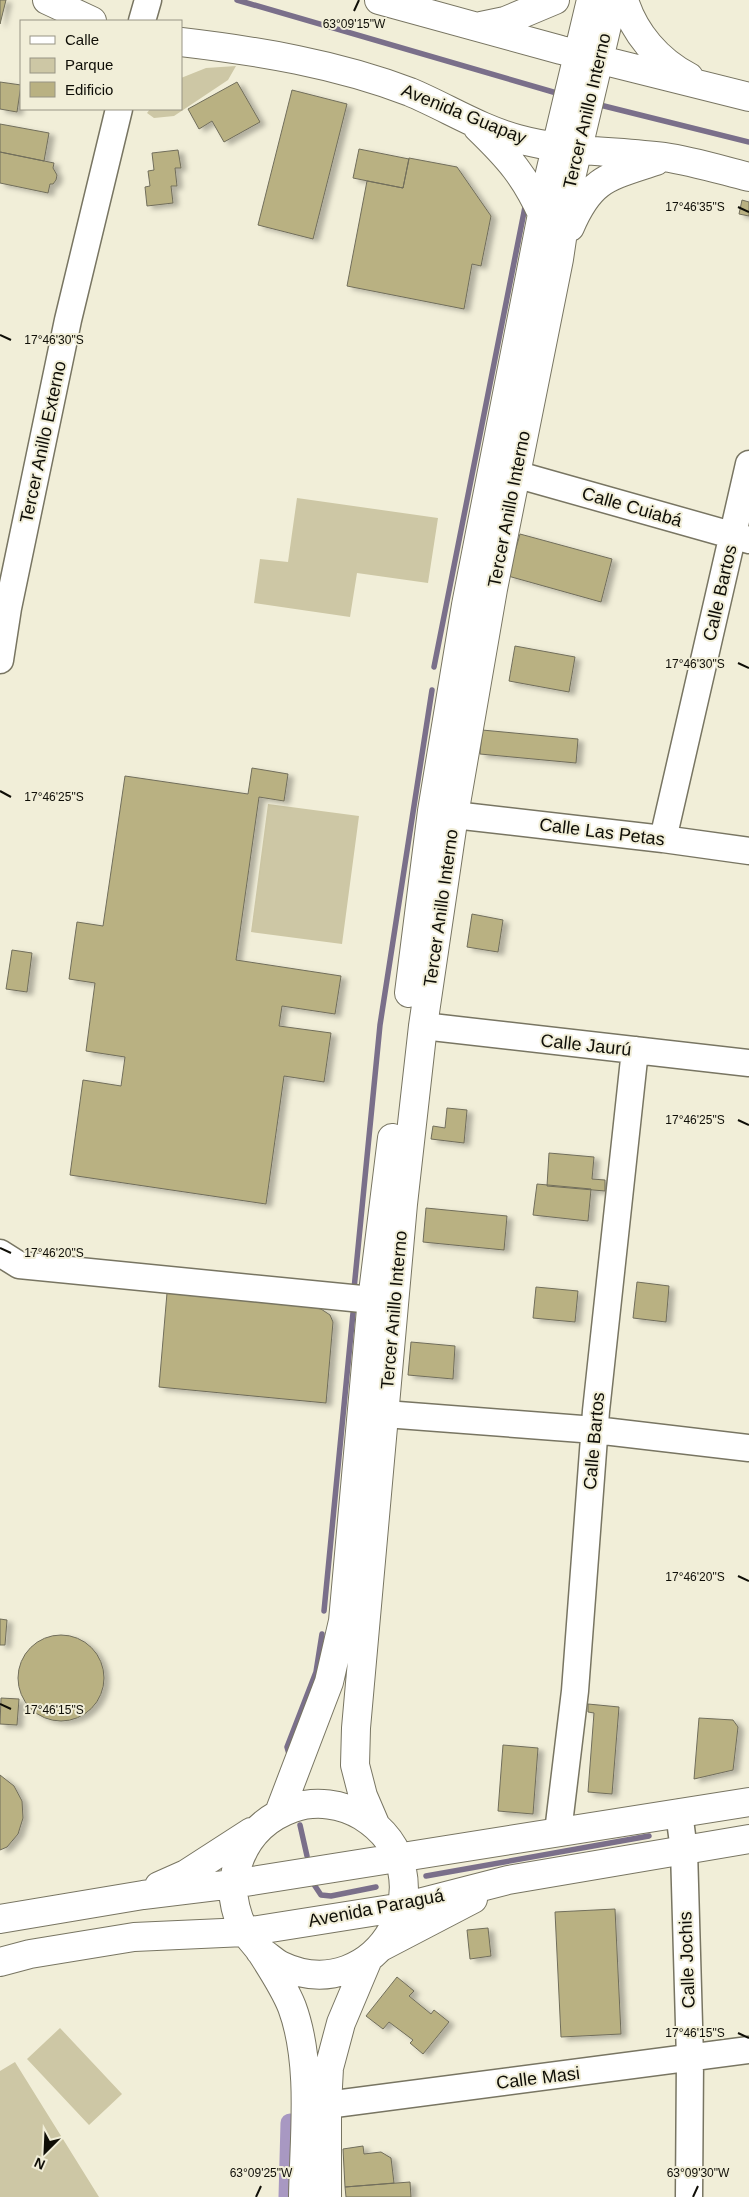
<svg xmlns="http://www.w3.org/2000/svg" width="749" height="2197" font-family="Helvetica,sans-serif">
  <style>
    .green { fill: #cdc7a5 }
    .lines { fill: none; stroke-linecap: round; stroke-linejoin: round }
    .stream { stroke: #7a6f8a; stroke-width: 5.5 }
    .canal { stroke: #a898c2; stroke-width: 19 }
    .building { fill: #b9b182; stroke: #716e5b; filter: url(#shadow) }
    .minor-casing { stroke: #787562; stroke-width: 29 }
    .major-casing { stroke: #787562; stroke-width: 30 }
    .minor { stroke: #fff; stroke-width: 26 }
    .major { stroke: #fff; stroke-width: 28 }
    .ticks { fill: none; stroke: #0f0e07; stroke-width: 2 }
    .labels { text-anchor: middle; stroke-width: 4; stroke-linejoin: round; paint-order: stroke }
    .street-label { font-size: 18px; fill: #0f0e07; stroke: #f1eed8 }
    .ticks-label { font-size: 12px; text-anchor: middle; fill: #0f0e07; stroke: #f1eed8; stroke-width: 4; stroke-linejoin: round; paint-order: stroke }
  </style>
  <defs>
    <filter id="shadow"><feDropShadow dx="5.5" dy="3" stdDeviation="2.5" flood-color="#0004"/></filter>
  </defs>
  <rect width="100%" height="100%" fill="#f1eed8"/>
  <path class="green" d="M236,66L228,80L174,116L154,118L147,113L150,109H181V78L206,68Z
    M297,498L438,518L428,583L357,573L350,617L254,603L260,559L288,562Z
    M268,804L359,816L342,944L251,932Z
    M60,2028L122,2094L89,2125L27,2059Z
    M15,2062L99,2197H0V2071Z"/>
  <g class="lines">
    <path class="stream" d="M237,0L560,94
      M596,104L749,142
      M434,667L525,207
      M354,1289L380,1025L432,690
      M324,1611L353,1313
      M289,1754L287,1747L316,1672L322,1634
      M300,1825L307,1856
      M426,1876L649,1836
      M313,1883L321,1895L331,1896L376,1887"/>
    <path class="canal" d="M288,2197L290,2123"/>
  </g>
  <path class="building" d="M0,0H6L0,24Z
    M0,82L21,85L17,112L0,109Z
    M237,82L260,122L224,142L212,121L199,129L188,109Z
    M292,90L347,104L313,239L258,225Z
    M0,124L49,133L44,161L0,152Z
    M359,149L409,159L403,188L353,178Z
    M178,150L181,168H175L177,186H171L173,203L147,206L145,187L150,186L148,171L154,170L152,153Z
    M0,152L54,163L53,168L57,175L56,180L53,184H50L48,193L0,183Z
    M409,158L457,167L491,216L481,266L472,264L464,309L347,286L367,181L403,188Z
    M742,200L749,202V216L739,214Z
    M520,534L612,559L601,602L508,576Z
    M515,646L575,657L569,692L509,681Z
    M482,730L578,739L576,763L480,754Z
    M252,768L288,774L284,801L259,797L236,960L341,976L335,1014L282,1006L279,1026L331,1033L324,1082L284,1076L266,1204L70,1175L83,1080L121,1086L125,1057L86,1051L95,983L69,979L77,922L103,926L125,776L248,794Z
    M472,914L503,920L498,952L467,947Z
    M12,950L32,953L27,992L6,989Z
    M447,1108L467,1110L464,1143L431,1139L433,1126L445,1128Z
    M549,1153L594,1157L592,1179L605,1180V1191L547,1186Z
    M537,1184L591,1189L588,1221L533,1215Z
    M426,1208L507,1216L504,1250L423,1242Z
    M637,1282L669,1286L666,1322L633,1318Z
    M536,1287L578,1291L575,1322L533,1318Z
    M167,1293L304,1305L321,1309L330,1315L333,1322L326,1403L159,1387Z
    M411,1342L455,1346L453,1379L408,1375Z
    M0,1619L7,1620L5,1645H0Z
    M18 1678a43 43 0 1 1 86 0a43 43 0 1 1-86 0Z
    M1,1698L19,1699L17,1725L0,1724Z
    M588,1704L619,1707L612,1794L588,1792L594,1713L588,1712Z
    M699,1718L733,1720L738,1727L733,1770L694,1779Z
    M503,1745L538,1748L533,1814L498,1811Z
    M0,1775L14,1786L22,1801L23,1818L18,1834L7,1847L0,1850Z
    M615,1909L621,2034L561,2037L555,1912Z
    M488,1928L491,1956L470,1959L467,1930Z
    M397,1977L414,1991L409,1996L431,2014L434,2010L449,2022L423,2054L410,2043L413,2040L389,2022L383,2029L366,2016Z
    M363,2146L364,2154L381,2152L391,2158L394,2183L345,2187L343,2149Z
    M410,2182L411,2197H346L345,2187Z"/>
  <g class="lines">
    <g class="minor-casing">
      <path id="minor" d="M142,21L148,0
        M515,474L749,540
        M0,660L8,608L68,320L119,109
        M454,815L663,839L749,851
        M663,839L749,464
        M423,1026L749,1063
        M0,1253L19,1265L372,1300
        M385,1414L595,1430L749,1448
        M679,1813L684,1850L690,2059L689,2197
        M558,1832L575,1691L596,1411L635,1050
        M327,2105L749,2050"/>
    </g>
    <g class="major-casing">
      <path id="major" d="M47,0L92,21
        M379,0L561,50L749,97
        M624,0C634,33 658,61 689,77
        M481,26L505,21L555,0
        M181,42C258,51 337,64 410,92C446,107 480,129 518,139C565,152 616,151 664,157C692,161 721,170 749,177
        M478,128C509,158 525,176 543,216
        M570,227C591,178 608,177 656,161
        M409,993L432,811L466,605L550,173L591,0
        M279,1813L329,1682L343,1621L371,1309L392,1138
        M375,1824L363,1796L355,1765L356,1728L403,1204L423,1026L454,815L493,589L559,259L571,178L613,0
        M159,1886L186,1874L251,1832
        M0,1919L143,1895L233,1884L749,1802
        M381,1947L473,1899
        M260,1951C267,1955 273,1961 280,1965C377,2012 455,1874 362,1816C342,1804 316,1800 293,1808C259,1820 240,1845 234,1880C231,1896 237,1919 246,1933C251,1940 256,1945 261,1952C272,1969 285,1989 292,2007C313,2064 304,2137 303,2197
        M0,1962L30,1954L134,1937L245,1932L403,1907L508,1880L749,1839
        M327,2197V2105L329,2068L341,2023L368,1959"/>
    </g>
    <use href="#minor" class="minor"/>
    <use href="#major" class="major"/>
  </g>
  <path class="ticks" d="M354,11L359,0M738,207L749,212M0,335L11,340M738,663L749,668M0,791L11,797M738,1120L749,1125M0,1248L11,1253M738,1576L749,1581M0,1704L11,1709M738,2033L749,2038M256,2197L261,2186M693,2197L698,2186"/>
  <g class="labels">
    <g class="street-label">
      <text transform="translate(587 111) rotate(-77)" y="6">Tercer Anillo Interno</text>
      <text transform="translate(464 114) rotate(22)" y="6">Avenida Guapay</text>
      <text transform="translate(43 442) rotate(-78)" y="6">Tercer Anillo Externo</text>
      <text transform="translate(632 507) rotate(16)" y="6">Calle Cuiabá</text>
      <text transform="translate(509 509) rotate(-79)" y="6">Tercer Anillo Interno</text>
      <text transform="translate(720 593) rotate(-77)" y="6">Calle Bartos</text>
      <text transform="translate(602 832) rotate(7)" y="6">Calle Las Petas</text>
      <text transform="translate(441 908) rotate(-82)" y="6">Tercer Anillo Interno</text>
      <text transform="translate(586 1045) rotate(6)" y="6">Calle Jaurú</text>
      <text transform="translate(394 1310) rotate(-85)" y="6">Tercer Anillo Interno</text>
      <text transform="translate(594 1441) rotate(-85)" y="6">Calle Bartos</text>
      <text transform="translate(376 1908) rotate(-11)" y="6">Avenida Paraguá</text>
      <text transform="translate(687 1960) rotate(-92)" y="6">Calle Jochis</text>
      <text transform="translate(538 2078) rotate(-7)" y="6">Calle Masi</text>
    </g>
  </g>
  <g class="ticks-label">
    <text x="354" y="28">63°09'15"W</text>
    <text x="695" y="211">17°46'35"S</text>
    <text x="54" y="344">17°46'30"S</text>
    <text x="695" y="668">17°46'30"S</text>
    <text x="54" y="801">17°46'25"S</text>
    <text x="695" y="1124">17°46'25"S</text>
    <text x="54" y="1257">17°46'20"S</text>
    <text x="695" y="1581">17°46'20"S</text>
    <text x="54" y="1714">17°46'15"S</text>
    <text x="695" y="2037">17°46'15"S</text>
    <text x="261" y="2177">63°09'25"W</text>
    <text x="698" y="2177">63°09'30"W</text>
  </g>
  <rect x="20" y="20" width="162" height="90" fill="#f1eed8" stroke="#979484"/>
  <rect x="30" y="36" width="25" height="8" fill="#ffffff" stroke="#979484"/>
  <text x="65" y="45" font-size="15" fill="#0f0e07">Calle</text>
  <rect x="30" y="58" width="25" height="15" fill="#cdc7a5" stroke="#979484"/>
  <text x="65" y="70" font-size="15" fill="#0f0e07">Parque</text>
  <rect x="30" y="82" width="25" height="15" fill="#b9b182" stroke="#979484"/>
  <text x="65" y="95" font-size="15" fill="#0f0e07">Edificio</text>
  <g transform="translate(45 2152) rotate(204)" stroke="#f1eed8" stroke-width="4" paint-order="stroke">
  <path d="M0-4L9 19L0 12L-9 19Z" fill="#0f0e07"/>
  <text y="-8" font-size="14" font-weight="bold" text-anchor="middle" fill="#0f0e07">N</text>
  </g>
</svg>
